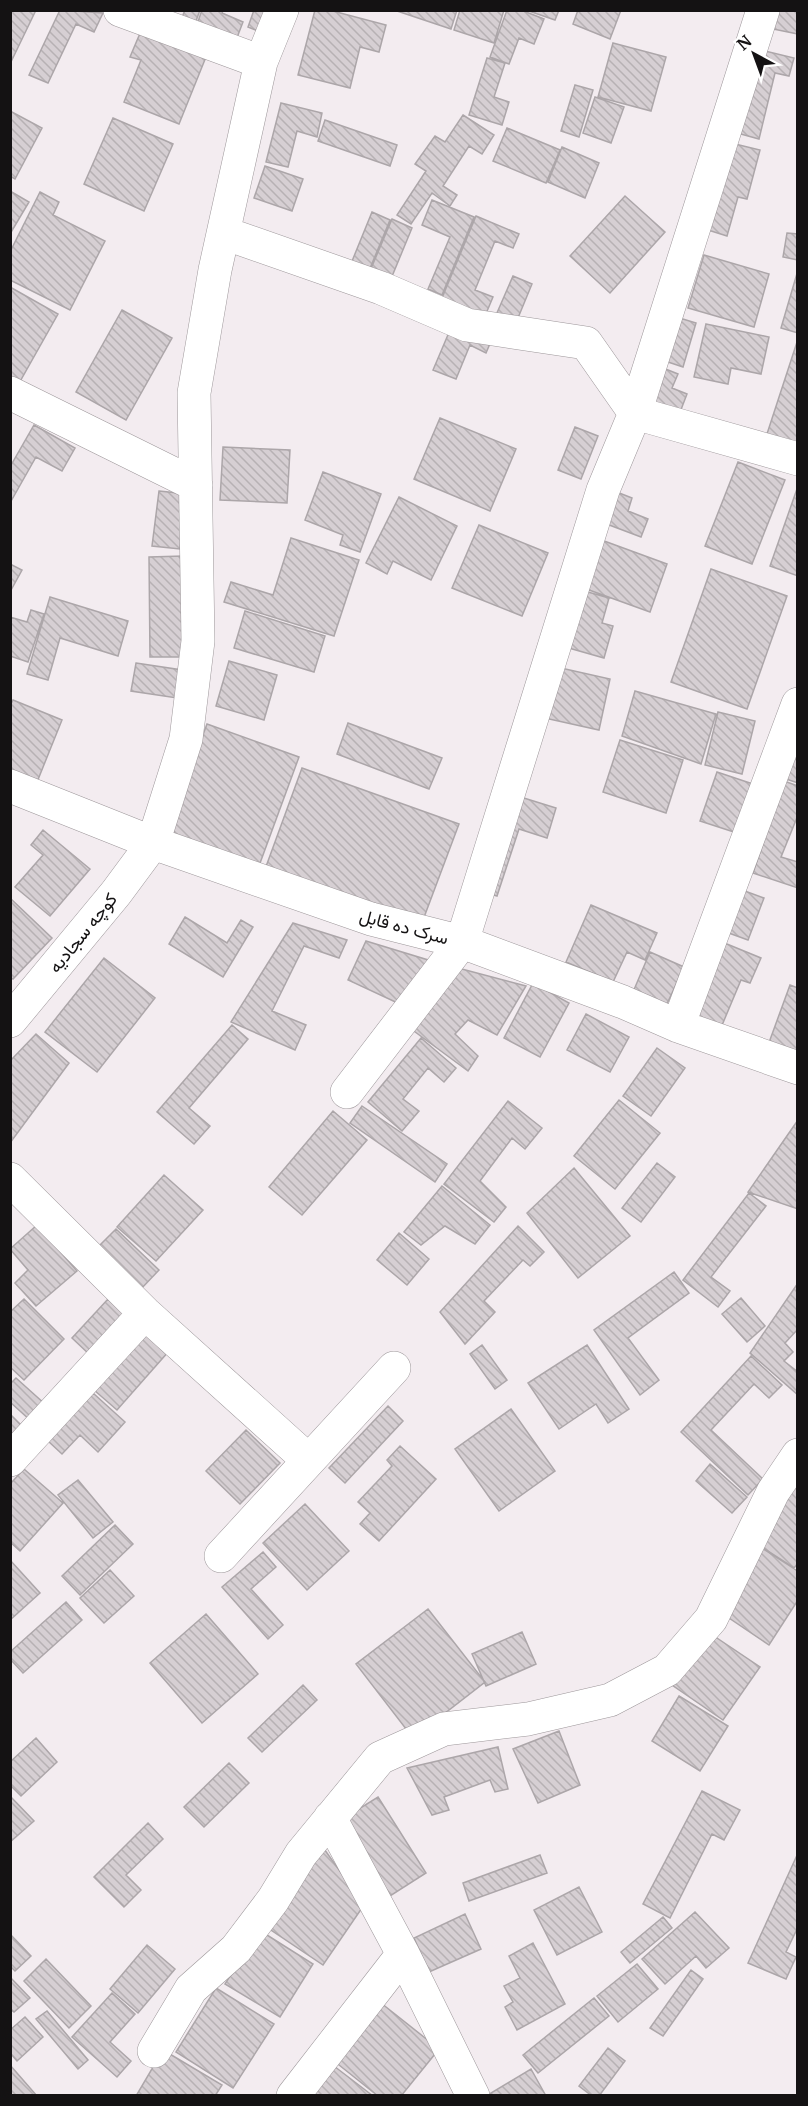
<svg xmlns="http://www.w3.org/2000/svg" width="808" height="2106" font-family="Merriweather,Vazirmatn,serif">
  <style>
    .building { fill: url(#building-back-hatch); stroke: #aca6a9; stroke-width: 1.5 }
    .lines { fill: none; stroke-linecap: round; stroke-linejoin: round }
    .minor-casing { stroke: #9d979a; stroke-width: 34 }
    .minor { stroke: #fff; stroke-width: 33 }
    .labels { text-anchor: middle; stroke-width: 4.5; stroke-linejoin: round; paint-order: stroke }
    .street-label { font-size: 18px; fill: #141213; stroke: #fff }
  </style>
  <defs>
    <pattern id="building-back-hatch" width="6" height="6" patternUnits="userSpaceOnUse" patternTransform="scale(1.5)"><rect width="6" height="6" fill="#d6cfd3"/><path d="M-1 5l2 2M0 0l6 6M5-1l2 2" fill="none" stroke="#b7b1b4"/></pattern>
  </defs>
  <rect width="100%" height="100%" fill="#f3ecf0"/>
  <path class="building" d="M10,10H36L10,64Z
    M60,10L103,13L94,32L76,24L48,83L29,75Z
    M185,10H200L192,32L178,27Z
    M202,10H223L222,13L243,22L233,48L194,33Z
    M254,10H278L268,35L248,27Z
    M315,10H329L386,25L379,52L360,47L350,88L298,75Z
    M394,10H457L451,29Z
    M460,10H504L494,43L454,30Z
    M507,10H521L544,19L534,44L519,38L509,64L490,57Z
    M526,10H559L555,20Z
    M578,10H621L610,39L573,24Z
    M772,10H798V34L768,28Z
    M141,31L206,57L179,124L124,102L141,60L130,57Z
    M613,43L666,57L651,111L598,97Z
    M757,49L794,58L789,76L775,73L759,139L737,133Z
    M487,58L505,63L494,97L509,102L502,125L469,115Z
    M575,85L593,90L579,137L561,131Z
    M595,97L624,107L611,143L583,133Z
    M281,103L322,113L317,137L297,131L288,167L266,162Z
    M10,111L42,128L15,179L10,176Z
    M463,115L494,135L482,154L469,146L443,186L457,195L450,206L432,193L411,224L397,215L426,171L415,164L435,136L445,142Z
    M113,118L173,144L144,211L84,184Z
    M325,120L397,145L390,166L318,141Z
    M507,128L560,150L546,183L493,161Z
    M731,143L760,150L747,199L738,197L727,236L708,230Z
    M562,147L599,163L585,198L548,182Z
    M265,166L303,179L292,211L254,198Z
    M10,191L29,202L10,234Z
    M40,192L59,202L53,215L105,241L70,310L10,280V252Z
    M625,196L665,232L610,293L570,256Z
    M432,200L474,217L442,295L428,289L450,237L422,225Z
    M372,212L390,220L366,278L348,271Z
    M476,216L519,234L513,248L495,241L475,290L493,297L485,316L442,298Z
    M392,219L412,228L388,286L367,278Z
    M787,233L798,234V260L783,257Z
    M704,255L769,274L754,327L688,308Z
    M798,270V333L781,328Z
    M513,276L532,284L513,330L493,322Z
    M10,287L58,314L18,385L10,381Z
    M122,310L172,338L126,420L76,392Z
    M673,316L696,323L683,367L659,359Z
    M453,323L492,339L486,353L470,345L456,379L433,370Z
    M706,324L769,337L761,374L731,368L728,384L694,377Z
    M798,339V450L765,440Z
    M658,366L678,374L672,388L687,394L677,420L642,406Z
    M440,418L516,449L490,511L414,479Z
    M34,425L75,448L62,471L36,457L10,503V467Z
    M575,427L598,436L581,479L558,470Z
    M223,447L290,450L287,503L220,500Z
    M738,462L785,480L752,564L705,546Z
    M323,472L381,494L360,552L340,545L343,535L305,520Z
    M798,486V576L770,566Z
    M609,489L632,498L628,511L648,519L641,537L596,520Z
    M159,491L187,494L180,549L152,546Z
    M399,497L457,526L431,580L393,561L387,574L366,563Z
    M479,525L548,553L522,616L452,588Z
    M291,538L359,560L334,636L224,602L231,582L273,595Z
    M596,538L667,564L650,612L578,586Z
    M183,556L185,657H150L149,557Z
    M10,564L22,570L10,592Z
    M711,569L787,596L747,709L671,682Z
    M574,588L609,598L602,623L613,626L604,658L558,645Z
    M50,597L128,621L118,656L60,638L48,680L27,674Z
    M31,610L44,614L28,662L10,656V617L27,622Z
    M245,611L325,636L314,672L234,648Z
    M229,661L277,675L264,720L216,706Z
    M136,663L182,670L177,698L131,691Z
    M552,666L610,679L599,730L540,717Z
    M635,691L716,714L701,764L622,736Z
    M13,700L62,720L35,787L10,777V706Z
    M718,712L755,721L742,774L705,765Z
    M348,723L442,758L429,789L337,754Z
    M207,724L299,757L256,874L164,841Z
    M798,739V783L783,778Z
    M620,740L683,760L666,813L603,792Z
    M302,768L459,824L420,928L264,872Z
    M717,772L753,784L737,833L700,821Z
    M784,781L798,786V815L781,857L798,862V888L753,873Z
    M511,794L556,808L547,838L519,829L497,896L480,891Z
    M43,830L90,869L50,916L15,887L43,855L31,845Z
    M742,890L764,898L748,940L726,932Z
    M10,898L52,938L13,979L10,977Z
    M591,905L657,933L645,960L627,952L613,982L566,962Z
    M185,917L227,943L241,920L253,927L223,977L169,944Z
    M293,923L347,940L339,958L304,946L272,1011L306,1025L295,1050L231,1022Z
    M366,941L438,963L402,1005L348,980Z
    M722,942L761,958L750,983L741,980L720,1030L691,1018Z
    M650,952L684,967L666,1006L633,992Z
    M104,958L155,998L97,1072L45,1032Z
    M458,968L526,986L497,1035L468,1020L455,1034L478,1056L468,1071L407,1026Z
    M533,983L569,1003L540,1057L504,1038Z
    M790,985L798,988V1059L767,1048Z
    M586,1014L629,1037L610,1072L567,1050Z
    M232,1025L248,1039L189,1108L210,1126L194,1144L157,1112Z
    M36,1034L69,1063L10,1143V1061Z
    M421,1038L456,1068L444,1082L428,1068L403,1099L419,1111L402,1131L368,1102Z
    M657,1048L685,1068L651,1116L623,1096Z
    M619,1100L660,1133L615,1189L574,1156Z
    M508,1101L542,1128L525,1149L512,1138L480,1181L506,1207L494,1222L444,1184Z
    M362,1106L447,1164L435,1182L350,1123Z
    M333,1111L367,1140L302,1215L269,1187Z
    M798,1120V1209L748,1192Z
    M657,1163L675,1177L641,1222L622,1208Z
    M574,1168L630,1236L578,1278L527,1213Z
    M164,1175L203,1210L156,1261L117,1227Z
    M442,1186L490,1225L475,1244L445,1226L421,1245L404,1232Z
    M749,1193L766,1206L711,1277L730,1291L718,1307L683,1280Z
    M37,1225L77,1271L36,1306L15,1283L28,1270L10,1249Z
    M518,1226L544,1252L530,1266L523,1260L484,1301L495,1312L465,1344L440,1312Z
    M116,1229L159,1270L141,1289L99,1246Z
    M399,1233L429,1259L407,1285L377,1260Z
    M674,1272L689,1293L628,1338L659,1380L640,1395L594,1330Z
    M798,1283V1329L785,1343L793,1352L784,1361L798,1372V1395L750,1353Z
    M741,1298L765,1326L747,1342L722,1314Z
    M24,1299L64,1339L24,1380L10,1367V1312Z
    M108,1299L127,1317L90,1355L72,1338Z
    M146,1330L169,1351L117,1410L94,1390Z
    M482,1345L507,1380L495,1389L470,1354Z
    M587,1345L629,1409L608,1423L596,1404L559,1429L528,1383Z
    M751,1356L782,1385L769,1398L754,1384L711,1430L763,1479L748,1495L681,1432Z
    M16,1378L46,1405L31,1421L10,1402V1384Z
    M93,1393L125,1422L98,1452L80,1435L62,1454L48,1441Z
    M388,1406L403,1421L345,1483L329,1468Z
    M511,1409L555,1471L499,1511L455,1449Z
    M10,1414L24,1428L10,1442Z
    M246,1430L280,1463L240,1504L206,1471Z
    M400,1446L436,1479L379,1541L360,1524L370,1513L358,1502L392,1466L387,1460Z
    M710,1464L747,1497L732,1513L696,1481Z
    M24,1469L63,1503L20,1551L10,1542V1484Z
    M798,1477V1563L794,1568L754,1542Z
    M78,1480L113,1522L93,1538L58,1495Z
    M305,1504L349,1551L307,1590L263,1543Z
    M115,1525L133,1544L80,1595L62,1576Z
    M754,1543L798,1571V1600L769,1645L726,1616Z
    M263,1552L276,1567L251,1589L283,1625L268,1639L222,1587Z
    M10,1560L40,1593L10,1620Z
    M110,1570L134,1596L104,1623L80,1598Z
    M66,1602L82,1620L23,1673L10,1659V1652Z
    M428,1609L485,1682L413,1738L356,1664Z
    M206,1614L258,1674L202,1723L150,1663Z
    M522,1632L536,1664L486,1686L472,1654Z
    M708,1632L760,1667L723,1720L672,1685Z
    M303,1685L317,1700L262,1752L248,1738Z
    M679,1696L728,1726L700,1771L652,1741Z
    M559,1731L580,1785L538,1803L513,1749Z
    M36,1738L57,1762L21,1796L10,1785V1762Z
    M498,1747L508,1789L495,1792L490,1780L444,1797L449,1810L432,1815L407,1768Z
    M229,1763L249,1783L204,1827L184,1807Z
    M702,1791L740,1810L724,1840L712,1834L670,1918L643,1904Z
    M10,1796L34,1821L10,1842Z
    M378,1797L426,1873L390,1896L341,1820Z
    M148,1823L163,1839L126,1875L141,1890L124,1907L94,1877Z
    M322,1846L364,1905L323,1965L265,1926Z
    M798,1853V1927L786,1952L796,1957L786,1979L748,1963Z
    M540,1855L547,1873L469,1901L463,1883Z
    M579,1887L602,1932L557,1955L534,1910Z
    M695,1912L729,1948L706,1968L696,1956L665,1984L642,1959Z
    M465,1914L481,1949L429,1972L414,1938Z
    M663,1917L672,1928L630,1963L621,1952Z
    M259,1930L313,1964L280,2017L225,1984Z
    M10,1934L31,1956L15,1971L10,1966Z
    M533,1943L565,2004L517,2030L505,2007L513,2002L504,1986L520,1978L509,1956Z
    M147,1945L175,1969L138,2013L110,1989Z
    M46,1959L91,2006L69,2028L24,1981Z
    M637,1964L658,1989L618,2022L597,1996Z
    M691,1970L703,1979L663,2036L650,2028Z
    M10,1977L30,1998L14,2012L10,2009Z
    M216,1988L274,2024L233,2088L176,2052Z
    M112,1993L135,2014L110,2042L131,2061L117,2077L72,2037Z
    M594,1998L609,2016L538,2073L523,2055Z
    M381,2003L439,2049L401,2096H378L334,2061Z
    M47,2011L88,2060L78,2069L36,2019Z
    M25,2017L43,2037L17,2061L10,2053V2030Z
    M608,2048L625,2061L599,2096H592L579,2086Z
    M163,2050L222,2085L215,2096H136Z
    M330,2063L373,2096H305Z
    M10,2065L37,2096H10Z
    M531,2069L546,2096H486Z"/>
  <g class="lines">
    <g class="minor-casing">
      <path id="minor" d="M120,10L261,62
        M224,233L381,288L467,325L586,343L635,413L798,459
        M10,393L196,485
        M10,786L153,843L371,919L462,942L623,1002L678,1026L798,1068
        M10,1021L116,893L153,843L186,739L198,641L194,393L215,270L261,62L282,10
        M678,1026L798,704
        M347,1092L462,942L603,490L635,413L763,10
        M10,1179L145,1313L308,1460
        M10,1460L145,1313
        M221,1556L394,1368
        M330,1818L403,1954L473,2096
        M154,2051L191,1989L236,1949L273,1900L301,1854L380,1758L444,1729L528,1719L610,1700L667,1670L711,1619L773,1492L798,1455
        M293,2096L403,1954"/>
    </g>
    <use href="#minor" class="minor"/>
  </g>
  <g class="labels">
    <g class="street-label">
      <text transform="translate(404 927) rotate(15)" y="6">سرک ده قابل</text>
      <text transform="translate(83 933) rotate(-51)" y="6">کوچه سجادیه</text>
    </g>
  </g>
  <rect width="808" height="2106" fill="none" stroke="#141213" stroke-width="24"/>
  <g transform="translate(754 54) rotate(319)" stroke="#ffffff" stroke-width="4.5" paint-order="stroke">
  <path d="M0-4.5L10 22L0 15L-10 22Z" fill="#141213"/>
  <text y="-9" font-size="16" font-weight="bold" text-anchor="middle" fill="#141213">N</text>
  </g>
</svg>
